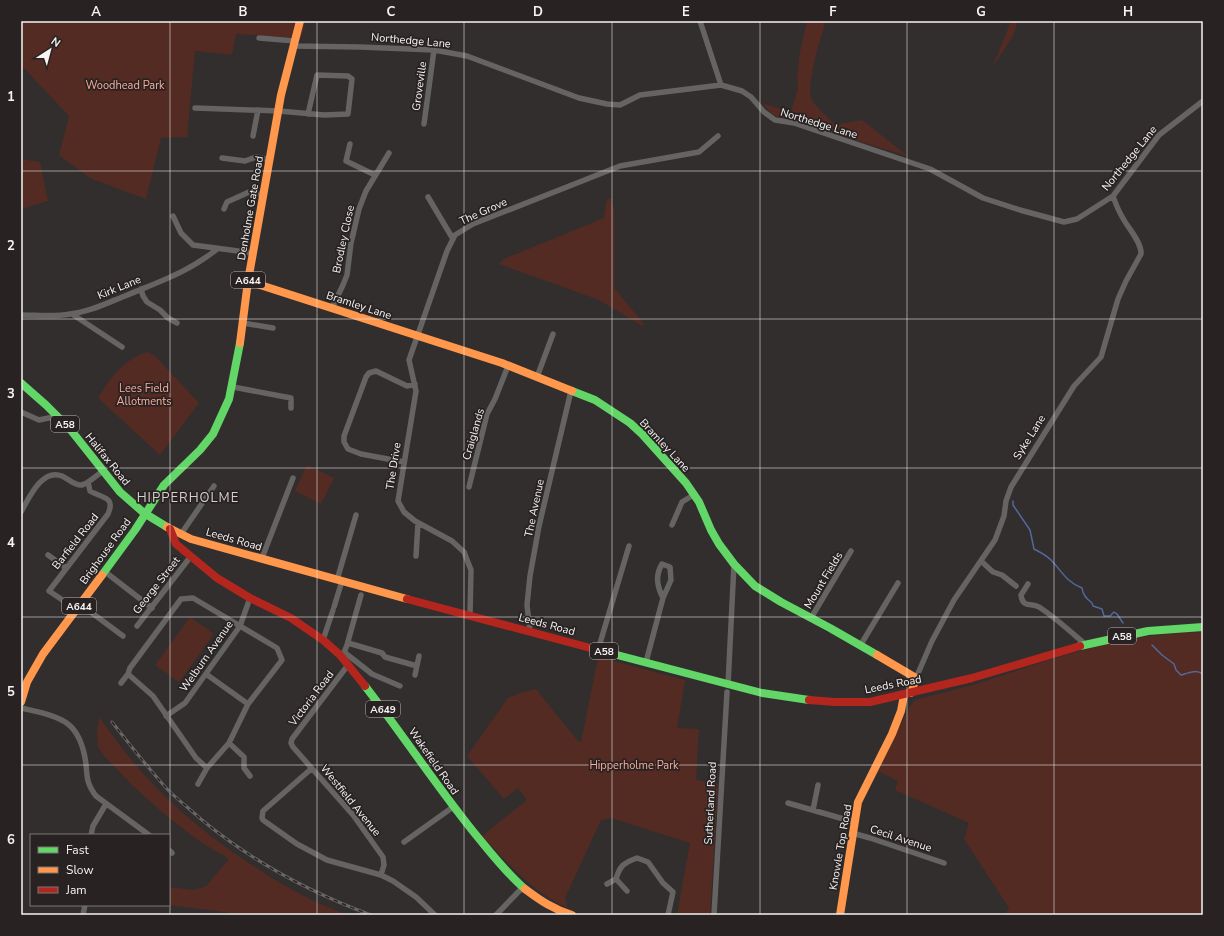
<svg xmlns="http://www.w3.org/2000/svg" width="1224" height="936" font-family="'Nunito Sans',sans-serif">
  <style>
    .green { fill: #532b23 }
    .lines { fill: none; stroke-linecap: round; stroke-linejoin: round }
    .stream { stroke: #53689b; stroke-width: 1.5 }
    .street { stroke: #656463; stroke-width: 5.5 }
    .fast { stroke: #63d668; stroke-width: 8 }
    .slow { stroke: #ff974d; stroke-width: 8 }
    .jam { stroke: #b3261e; stroke-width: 8 }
    .rail-casing { stroke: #686665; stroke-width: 3 }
    .rail { stroke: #282322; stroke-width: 1.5; stroke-dasharray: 4.5; stroke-linecap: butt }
    .grid { fill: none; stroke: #f6f3f2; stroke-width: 1; stroke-opacity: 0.55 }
    .labels { text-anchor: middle; stroke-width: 3.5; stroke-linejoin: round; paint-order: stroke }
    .shield { fill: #282322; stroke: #b8b5b4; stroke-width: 1 }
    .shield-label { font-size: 10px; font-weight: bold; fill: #f6f3f2 }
    .street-label { font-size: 11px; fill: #f6f3f2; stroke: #282322 }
    .park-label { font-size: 11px; fill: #fcab9a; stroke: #282322 }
    .quarter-label { font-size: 13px; letter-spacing: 1px; fill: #d6cfce; stroke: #282322 }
    .neatline { fill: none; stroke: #f6f3f2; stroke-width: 1.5 }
    .grid-label { font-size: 13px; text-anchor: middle; font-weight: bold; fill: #f6f3f2 }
  </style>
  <rect width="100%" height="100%" fill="#312e2d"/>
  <path class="green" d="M21,21H306L301,38L236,34L232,55L195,51L187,137L161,138L146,199L90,178L59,155L69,116L21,65Z
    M807,21H826C821,36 805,87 812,100C815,106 829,118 835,125L862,120L908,156L781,118L771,113L762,103L791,112L798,88L797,76L800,52Z
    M1011,21H1018L1013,36L992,68Z
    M21,159L40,162L48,201L21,209Z
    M607,199H611L614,210V288L645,325H641L599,300L499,264L504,259L604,218Z
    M147,352L155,356L199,403L160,455L98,398C111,377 123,360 147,352Z
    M307,465L334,478L321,504L295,491Z
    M190,617L214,634L179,682L155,665Z
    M1193,632L1203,633V915H1005L1009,908L964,839L969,823L895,790L898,781L878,771L909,708L915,700L976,684L1052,659L1109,643L1151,636Z
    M598,657L685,680L677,728L699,729L696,780L718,784L710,915H677L690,843L611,818L601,820L565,898L568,908C532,892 509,864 482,836L527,800L518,788L504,799L467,756L508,698L517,694L536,689L577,740L581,742Z
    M99,717C115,739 131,761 150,781C192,826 252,869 308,898C320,905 334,909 347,915H234L231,913L168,905L169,887L194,890L206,886L229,859L199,841L163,813L132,785L105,757L98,747L97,734Z"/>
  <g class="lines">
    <path class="stream" d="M1013,501V505L1030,530L1034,549C1040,552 1046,555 1051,560C1061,570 1066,582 1082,588C1083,595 1086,598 1092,603L1093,606L1102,609L1104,616H1110L1114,612L1117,614L1123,623
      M1152,645L1162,655L1174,664L1176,670L1181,675C1188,673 1196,669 1203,674"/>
    <path class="street" d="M700,21L721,85
      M259,38L295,41
      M293,46L360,47L434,50L467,56L579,98L607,104L620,105L640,95L721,85L742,91L751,97L764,112L775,120L794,123L930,169L983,198L1020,210L1064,222L1077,219L1113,196L1159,135L1203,101
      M195,108L279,111L324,115L348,114L352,79L348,76L317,75L308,114
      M424,124L434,50
      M253,136L258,110
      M350,144L346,161L375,175
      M222,158L245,161L256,157L270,160
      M428,197L453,239
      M224,209L227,202L249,192L264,195
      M173,216L181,233L193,245L253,253
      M141,289L143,296L147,302L160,310L168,318L177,323
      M332,308L343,285L347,275L351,243L359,209L366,191L389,153
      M72,314L122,347
      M21,315C37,315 54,317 70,314C89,312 107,303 125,296C158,282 189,272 217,249
      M243,323L273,328
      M537,377L553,334
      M233,387L291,398V408
      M21,412L39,420L58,416
      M404,462L361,454L348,449L344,442V436L366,377L369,373L376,371L407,386L415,384
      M469,487L487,414L495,399L508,366
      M21,512C29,498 42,468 62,476C69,479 74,486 82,485C89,483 97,475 103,471
      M672,525L682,502L695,494
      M181,534L214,486
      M48,555L66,568
      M416,556L418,523
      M262,558L293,478
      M981,561L993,572L1002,575L1016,586
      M104,571L152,608
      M337,580L356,515
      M1028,584L1021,595C1023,609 1031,602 1039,607C1056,618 1071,632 1086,645
      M80,604L123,636
      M334,607L342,581
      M76,609L49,591L108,514C116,496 101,498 90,491L88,482
      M470,615L471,570L464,552L452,541L415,521L404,512L398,501L416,391L409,360L447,251L455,235L473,224L620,166L699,152L718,136
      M811,618L851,551
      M137,626L191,556
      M530,631L527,605L530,576L539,526L571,391
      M323,640L333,610
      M348,643L382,653L385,657L417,666
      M860,646L898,583
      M598,650L629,546
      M344,652L372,674L400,686
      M342,658L347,645L361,595
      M646,662L663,598L671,580L670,567L662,564C655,576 657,586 663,598
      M348,665L292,739L291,743L293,747L353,815L383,857L384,865L381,875
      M128,674L153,696L196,758L207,768
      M206,674L248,704
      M415,675L419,656
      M916,678L932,641L954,600L995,540L1004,516L1006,501L1011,487L1074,386L1101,357L1118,299L1126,281L1141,254C1142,243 1129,229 1124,220C1119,212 1116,205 1113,196
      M121,683L128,674L130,668L181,599L193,598L277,648L282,660L248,704L229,743L207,768L198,784
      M728,685L734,564
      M21,708C60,717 80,719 86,764C87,778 87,784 96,796L149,835
      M166,716L185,703L240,626L250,598
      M229,743L244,757V768L250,776
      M311,769L263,811L262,818L263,820L297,844L327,860L381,875L393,881L416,897L435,915
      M788,803L854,822
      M813,810L818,785
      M852,833L870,838L944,863
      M91,835L93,826L106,804
      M404,842L453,807
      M169,850L172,853
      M616,879L627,891
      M607,884L616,879C620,865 624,863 637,858L648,862L663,883L673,892L668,915
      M83,915L85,905
      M496,915L523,887
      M714,915L727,692"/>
    <path class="fast" d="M21,383L46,405L70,429L120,492L144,513L167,527
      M572,391L595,400L630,423L642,434L686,483L699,502L711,530L719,544L734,564L755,586L781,602L830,628L877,655
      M102,575L135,530L164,485L200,450L213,434L229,399L240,343
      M1080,646L1148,631L1203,627
      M598,650L762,693L809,700
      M365,686C403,735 437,787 476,835C491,853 507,874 525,889"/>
    <path class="slow" d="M248,281L502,363L572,391
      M240,343L248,281L281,95L300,21
      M167,527L191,539L407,599
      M877,655L916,678L911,693
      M21,702L27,682L43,654L102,575
      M525,889C541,901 553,909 572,915
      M840,915L858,802L892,734L901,711L904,695"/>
    <path class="jam" d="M170,529L176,544L217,578L250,598L291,618L323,640L340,655L365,686
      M407,599L598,650
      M809,700L835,702H870L972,678L1080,646"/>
    <g class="rail-casing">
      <path id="rail" d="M112,722C130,745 148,768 168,790C178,800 191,810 202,820C253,862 309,892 371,915"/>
    </g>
    <use href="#rail" class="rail"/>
  </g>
  <path class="grid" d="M170,21V915M317,21V915M464,21V915M612,21V915M760,21V915M907,21V915M1054,21V915M21,171H1203M21,319H1203M21,468H1203M21,617H1203M21,765H1203"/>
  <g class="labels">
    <g class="shield">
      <rect x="231" y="272" width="34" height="16" rx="3"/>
      <rect x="51" y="416" width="28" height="16" rx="3"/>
      <rect x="62" y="598" width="34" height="16" rx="3"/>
      <rect x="1108" y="628" width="28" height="16" rx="3"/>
      <rect x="590" y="643" width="28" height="16" rx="3"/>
      <rect x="366" y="701" width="34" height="16" rx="3"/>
    </g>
    <g class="shield-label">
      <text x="248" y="284">A644</text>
      <text x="65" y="428">A58</text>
      <text x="79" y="610">A644</text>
      <text x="1122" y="640">A58</text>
      <text x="604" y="655">A58</text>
      <text x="383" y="713">A649</text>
    </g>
    <g class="street-label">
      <text transform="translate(411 40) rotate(5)" y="4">Northedge Lane</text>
      <text transform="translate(419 86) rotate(-82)" y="4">Groveville</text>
      <text transform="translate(819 123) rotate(17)" y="4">Northedge Lane</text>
      <text transform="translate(1129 158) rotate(-51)" y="4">Northedge Lane</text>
      <text transform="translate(250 208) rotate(-80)" y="4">Denholme Gate Road</text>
      <text transform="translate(483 211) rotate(-24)" y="4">The Grove</text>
      <text transform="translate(343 239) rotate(-78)" y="4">Brodley Close</text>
      <text transform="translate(119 287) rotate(-22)" y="4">Kirk Lane</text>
      <text transform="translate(359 305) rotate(18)" y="4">Bramley Lane</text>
      <text transform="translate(473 434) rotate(-74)" y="4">Craiglands</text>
      <text transform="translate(1029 437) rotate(-58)" y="4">Syke Lane</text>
      <text transform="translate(665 445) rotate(47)" y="4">Bramley Lane</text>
      <text transform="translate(108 459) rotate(51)" y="4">Halifax Road</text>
      <text transform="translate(393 466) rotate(-81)" y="4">The Drive</text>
      <text transform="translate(534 508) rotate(-78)" y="4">The Avenue</text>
      <text transform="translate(234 539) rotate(16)" y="4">Leeds Road</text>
      <text transform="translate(75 541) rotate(-52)" y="4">Barfield Road</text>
      <text transform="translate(105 551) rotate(-54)" y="4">Brighouse Road</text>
      <text transform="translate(823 580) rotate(-59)" y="4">Mount Fields</text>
      <text transform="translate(156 585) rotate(-52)" y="4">George Street</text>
      <text transform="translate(547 624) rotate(15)" y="4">Leeds Road</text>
      <text transform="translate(206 656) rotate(-55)" y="4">Welburn Avenue</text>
      <text transform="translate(893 684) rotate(-11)" y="4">Leeds Road</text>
      <text transform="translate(311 698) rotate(-53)" y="4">Victoria Road</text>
      <text transform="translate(434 761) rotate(55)" y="4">Wakefield Road</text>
      <text transform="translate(351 800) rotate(51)" y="4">Westfield Avenue</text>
      <text transform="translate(710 803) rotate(-87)" y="4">Sutherland Road</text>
      <text transform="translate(901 838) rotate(18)" y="4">Cecil Avenue</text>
      <text transform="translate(840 847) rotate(-80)" y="4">Knowle Top Road</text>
    </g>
    <g class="park-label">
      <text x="125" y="89">Woodhead Park</text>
      <text x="144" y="392">Lees Field<tspan x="144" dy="13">Allotments</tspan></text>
      <text x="634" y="769">Hipperholme Park</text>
    </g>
    <g class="quarter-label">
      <text x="188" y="502">HIPPERHOLME</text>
    </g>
  </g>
  <rect width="1224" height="936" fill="none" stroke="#282322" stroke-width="44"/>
  <rect x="30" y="834" width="140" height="72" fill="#282322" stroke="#7a7675"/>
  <rect x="38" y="847" width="20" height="6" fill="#63d668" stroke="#7a7675"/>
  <text x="66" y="854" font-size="12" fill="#f6f3f2">Fast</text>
  <rect x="38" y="867" width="20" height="6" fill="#ff974d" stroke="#7a7675"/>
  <text x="66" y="874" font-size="12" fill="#f6f3f2">Slow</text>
  <rect x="38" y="887" width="20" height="6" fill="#b3261e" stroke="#7a7675"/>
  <text x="66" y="894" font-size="12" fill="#f6f3f2">Jam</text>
  <g transform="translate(50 50) rotate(36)" stroke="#282322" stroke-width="3" paint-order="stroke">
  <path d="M0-3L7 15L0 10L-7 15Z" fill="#f6f3f2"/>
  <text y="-6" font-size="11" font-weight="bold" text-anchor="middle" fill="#f6f3f2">N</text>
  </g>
  <rect x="22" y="22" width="1180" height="892" class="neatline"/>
  <g class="grid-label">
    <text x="96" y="16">A</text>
    <text x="243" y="16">B</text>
    <text x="391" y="16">C</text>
    <text x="538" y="16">D</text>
    <text x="686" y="16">E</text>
    <text x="833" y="16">F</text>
    <text x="981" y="16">G</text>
    <text x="1128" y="16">H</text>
    <text x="11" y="101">1</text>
    <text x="11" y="250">2</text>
    <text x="11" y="398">3</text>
    <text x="11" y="547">4</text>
    <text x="11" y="696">5</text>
    <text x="11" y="844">6</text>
  </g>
</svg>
